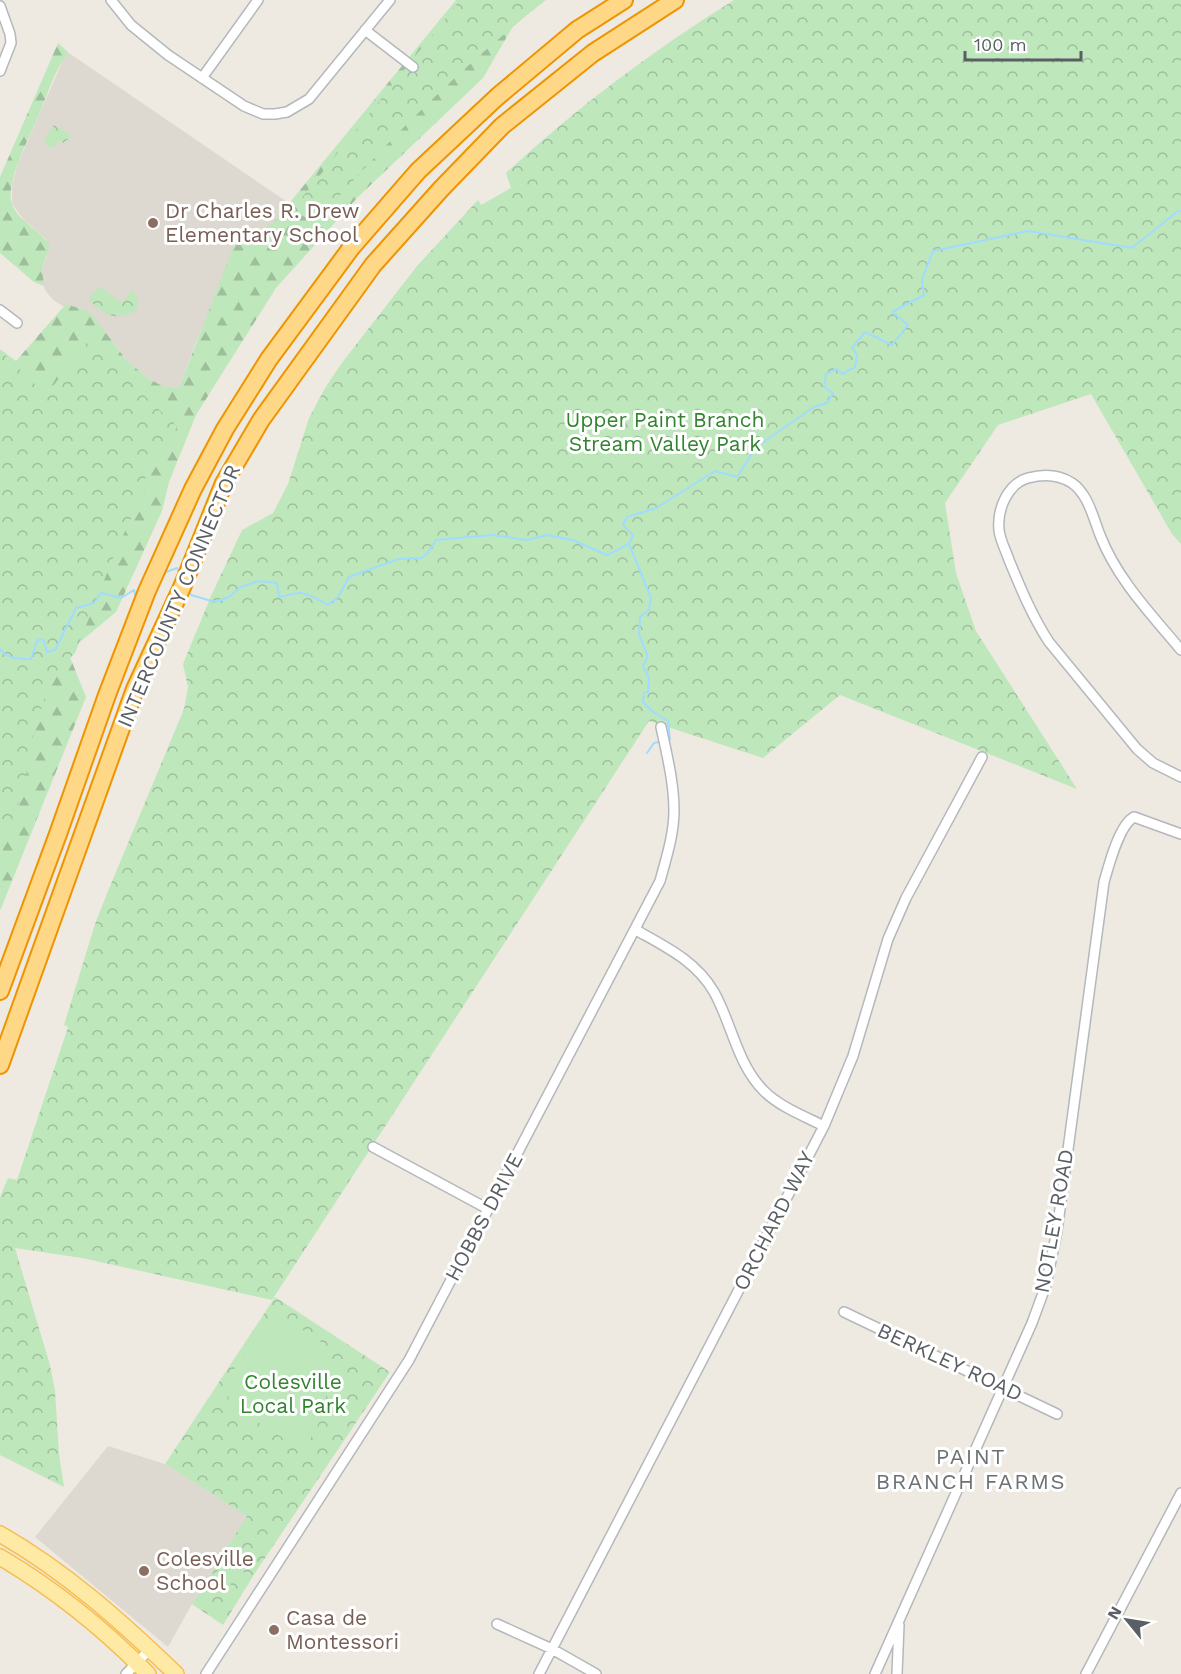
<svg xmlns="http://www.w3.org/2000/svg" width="1181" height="1674" font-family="'Work Sans',sans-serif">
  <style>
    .education { fill: #ded9d0 }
    .forest { fill: url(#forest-firs) }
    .park { fill: url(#park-crowns) }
    .pitch { fill: #bfe7bc }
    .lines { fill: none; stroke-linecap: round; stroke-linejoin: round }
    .stream { stroke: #a0dcff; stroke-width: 2 }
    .minor-casing { stroke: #b4b8bd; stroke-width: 12 }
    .primary-casing { stroke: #f7bd50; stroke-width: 18 }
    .motorway-casing { stroke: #ef9400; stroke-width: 20 }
    .minor { stroke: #fff; stroke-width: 9 }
    .primary { stroke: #ffeaa5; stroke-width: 15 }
    .motorway { stroke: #ffd887; stroke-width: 16 }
    .education-dot { fill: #8d6e63; stroke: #fff; stroke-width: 2 }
    .labels { text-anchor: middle; stroke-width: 6; stroke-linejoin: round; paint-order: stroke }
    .education-label { font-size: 21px; fill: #785e54; stroke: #fff; text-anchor: start }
    .park-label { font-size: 21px; fill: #328430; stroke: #fff }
    .street-label { font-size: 21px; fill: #5a5f63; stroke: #fff }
    .neighbourhood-label { font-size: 22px; letter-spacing: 1.5px; fill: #6b7175; stroke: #fff }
  </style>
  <defs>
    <pattern id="forest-firs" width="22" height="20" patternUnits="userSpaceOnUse" patternTransform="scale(1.5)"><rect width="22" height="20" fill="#bfe7bc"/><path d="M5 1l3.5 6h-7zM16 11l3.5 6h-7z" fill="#9ebe9c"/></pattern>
    <pattern id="park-crowns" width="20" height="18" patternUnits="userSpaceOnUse" patternTransform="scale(1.5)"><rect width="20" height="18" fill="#bfe7bc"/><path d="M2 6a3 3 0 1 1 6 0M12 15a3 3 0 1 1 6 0" fill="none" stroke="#9ebe9c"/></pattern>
  </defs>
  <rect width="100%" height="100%" fill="#eeeae1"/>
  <path class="education" d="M69,53L290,204L215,300L196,342L179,388L162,386L148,378L127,361L115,345L99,330L52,299L45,290L42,279V269L47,256L46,239L24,220L12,204V185L18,163L63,60Z
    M108,1446L165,1464L248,1516L192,1604L168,1647L35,1537Z"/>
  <path class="forest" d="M456,0H519L523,9L483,78L358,197L276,288L196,415L169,482L162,511L116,612L68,652L86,697L0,911V349L16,361L66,304L90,312L127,361L148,378L162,386L179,388L234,245L273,223Z
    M58,43L69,53C55,68 48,93 40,112C33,129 24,146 18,163C14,174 8,193 12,204C17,220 41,231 50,245L42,269L44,286L34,282L0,253V177Z"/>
  <path class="park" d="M460,0H546C461,67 385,142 315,224L293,209Z
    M734,0H1181V544L1172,534L1091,394L998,425L945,503L956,573L976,631L1077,789L840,695L763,758L649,721L272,1300L82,1258L15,1248L50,1365L55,1391L59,1454L64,1487L0,1455V1197L8,1178L17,1180L68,1027L64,1025L95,924L108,891L184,709L188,687L183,664L211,596L242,530L273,513L288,484L309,418L325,388L341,364L417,266L478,200L481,205L511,188L506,173C576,108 652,51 734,0Z
    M54,125L72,136L63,143L59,140L55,146L50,148L46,145L45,138Z
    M99,286L122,303L132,289C138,297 140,301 136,311C113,322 107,315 88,300Z
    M88,341L177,427C173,434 170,442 165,448C154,463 143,472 144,491L115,553L75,653L57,671L46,693L29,750L25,786L0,851V350L46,395Z
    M275,1297L390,1372L255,1573L223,1625L192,1604L247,1516L165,1464Z"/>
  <path class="pitch" d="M274,1313L320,1340L329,1376L323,1415L304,1451L229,1404L227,1379Z
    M222,1558L245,1573L238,1584L215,1569Z
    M213,1573L236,1588L229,1599L205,1584Z"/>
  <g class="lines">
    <path class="stream" d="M629,544L651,598L649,610L640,617L639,635L648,656L643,666L649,678L648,692L644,693L643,702L653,712L668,721L670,739L668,740
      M160,581L166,572L177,568L181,575
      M189,590L191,595L215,602L229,597L241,587L258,581L277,583L279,597C286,596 293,593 300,593C309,593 320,601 328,605L339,596L349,577L398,559L421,558L427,554L436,540L492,535L527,540L547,535L572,540L607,555L629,544L633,535L623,525L627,517L656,508L715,471L737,477L756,447L814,407L827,403L833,393L824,387L826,374L837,369L842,374L855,367L857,355L852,348L865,332L892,345L908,325L892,312L924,295L922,280L933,251L1028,231L1132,248L1178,211H1181
      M0,649C7,659 20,659 31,659L37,641L41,639L44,641L47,652L55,650L76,608L94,603L101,593L121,598L134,590L136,597
      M647,753L654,743L662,741"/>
    <g class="minor-casing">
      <path id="minor" d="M111,0L131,25L168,55L244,106L263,114H275L287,112L309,99L390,0
        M0,6L10,34L11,43L0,71
        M365,30L413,67
        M202,78L258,0
        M0,310L17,323
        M1181,650C1151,614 1117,579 1100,535C1093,517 1088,494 1072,483C1058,474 1043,474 1028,478C1007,484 997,510 999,530C1000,540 1006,551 1009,560C1021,589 1032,616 1049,642L1137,749L1153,763L1181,777
        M636,930C666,947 696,961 714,992C732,1024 737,1064 764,1091C780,1107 804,1116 824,1126
        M373,1147L488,1209
        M844,1312L1057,1414
        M497,1624L552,1649L596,1674
        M126,1674L150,1649
        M206,1674L409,1360L660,881C666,859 674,834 674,811C674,783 667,755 661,727
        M539,1674L824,1126L853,1056L888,939L906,898L982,757
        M875,1674L1032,1323L1046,1285L1057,1231L1104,882C1109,865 1119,825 1134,817L1181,834
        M897,1674L899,1625
        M1086,1674L1181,1493"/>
    </g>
    <g class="primary-casing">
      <path id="primary" d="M0,1534C65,1571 122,1622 176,1674
        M0,1557C54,1589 104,1629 148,1674"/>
    </g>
    <g class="motorway-casing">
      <path id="motorway" d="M0,991L58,834L107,695L147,591L193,489L225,429L269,359L351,248L418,171L497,97L577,30L624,0
        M0,1065L135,689L183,585L224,483L261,420L373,265L441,189L502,126L593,53L675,0"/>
    </g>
    <use href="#minor" class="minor"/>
    <use href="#primary" class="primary"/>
    <use href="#motorway" class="motorway"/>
  </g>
  <g class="education-dot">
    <circle cx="153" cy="223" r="6"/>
    <circle cx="144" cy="1571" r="6"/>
    <circle cx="274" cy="1630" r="6"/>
  </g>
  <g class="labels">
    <g class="education-label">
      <text x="165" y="218">Dr Charles R. Drew<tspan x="165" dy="24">Elementary School</tspan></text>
      <text x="156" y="1566">Colesville<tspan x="156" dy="24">School</tspan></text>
      <text x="286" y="1625">Casa de<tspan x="286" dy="24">Montessori</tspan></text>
    </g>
    <g class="park-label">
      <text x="665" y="427">Upper Paint Branch<tspan x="665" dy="24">Stream Valley Park</tspan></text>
      <text x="293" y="1389">Colesville<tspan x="293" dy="24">Local Park</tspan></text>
    </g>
    <g class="street-label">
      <text transform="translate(179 596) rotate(-67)" y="7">INTERCOUNTY CONNECTOR</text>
      <text transform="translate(484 1217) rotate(-62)" y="7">HOBBS DRIVE</text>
      <text transform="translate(774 1221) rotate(-63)" y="7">ORCHARD WAY</text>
      <text transform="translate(1054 1221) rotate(-80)" y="7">NOTLEY ROAD</text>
      <text transform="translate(950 1362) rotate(25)" y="7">BERKLEY ROAD</text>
    </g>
    <g class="neighbourhood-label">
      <text x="971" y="1464">PAINT<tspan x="971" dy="25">BRANCH FARMS</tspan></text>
    </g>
  </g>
  <g transform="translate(1127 1620) rotate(300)" stroke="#ffffff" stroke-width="4.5" paint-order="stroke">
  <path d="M0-4.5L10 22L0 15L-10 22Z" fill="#5a5f63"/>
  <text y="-9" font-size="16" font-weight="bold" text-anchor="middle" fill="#5a5f63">N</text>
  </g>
  <path d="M965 51v9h116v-9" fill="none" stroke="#5a5f63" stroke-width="3"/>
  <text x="974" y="51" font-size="18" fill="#5a5f63" stroke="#ffffff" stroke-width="4.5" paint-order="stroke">100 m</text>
</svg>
